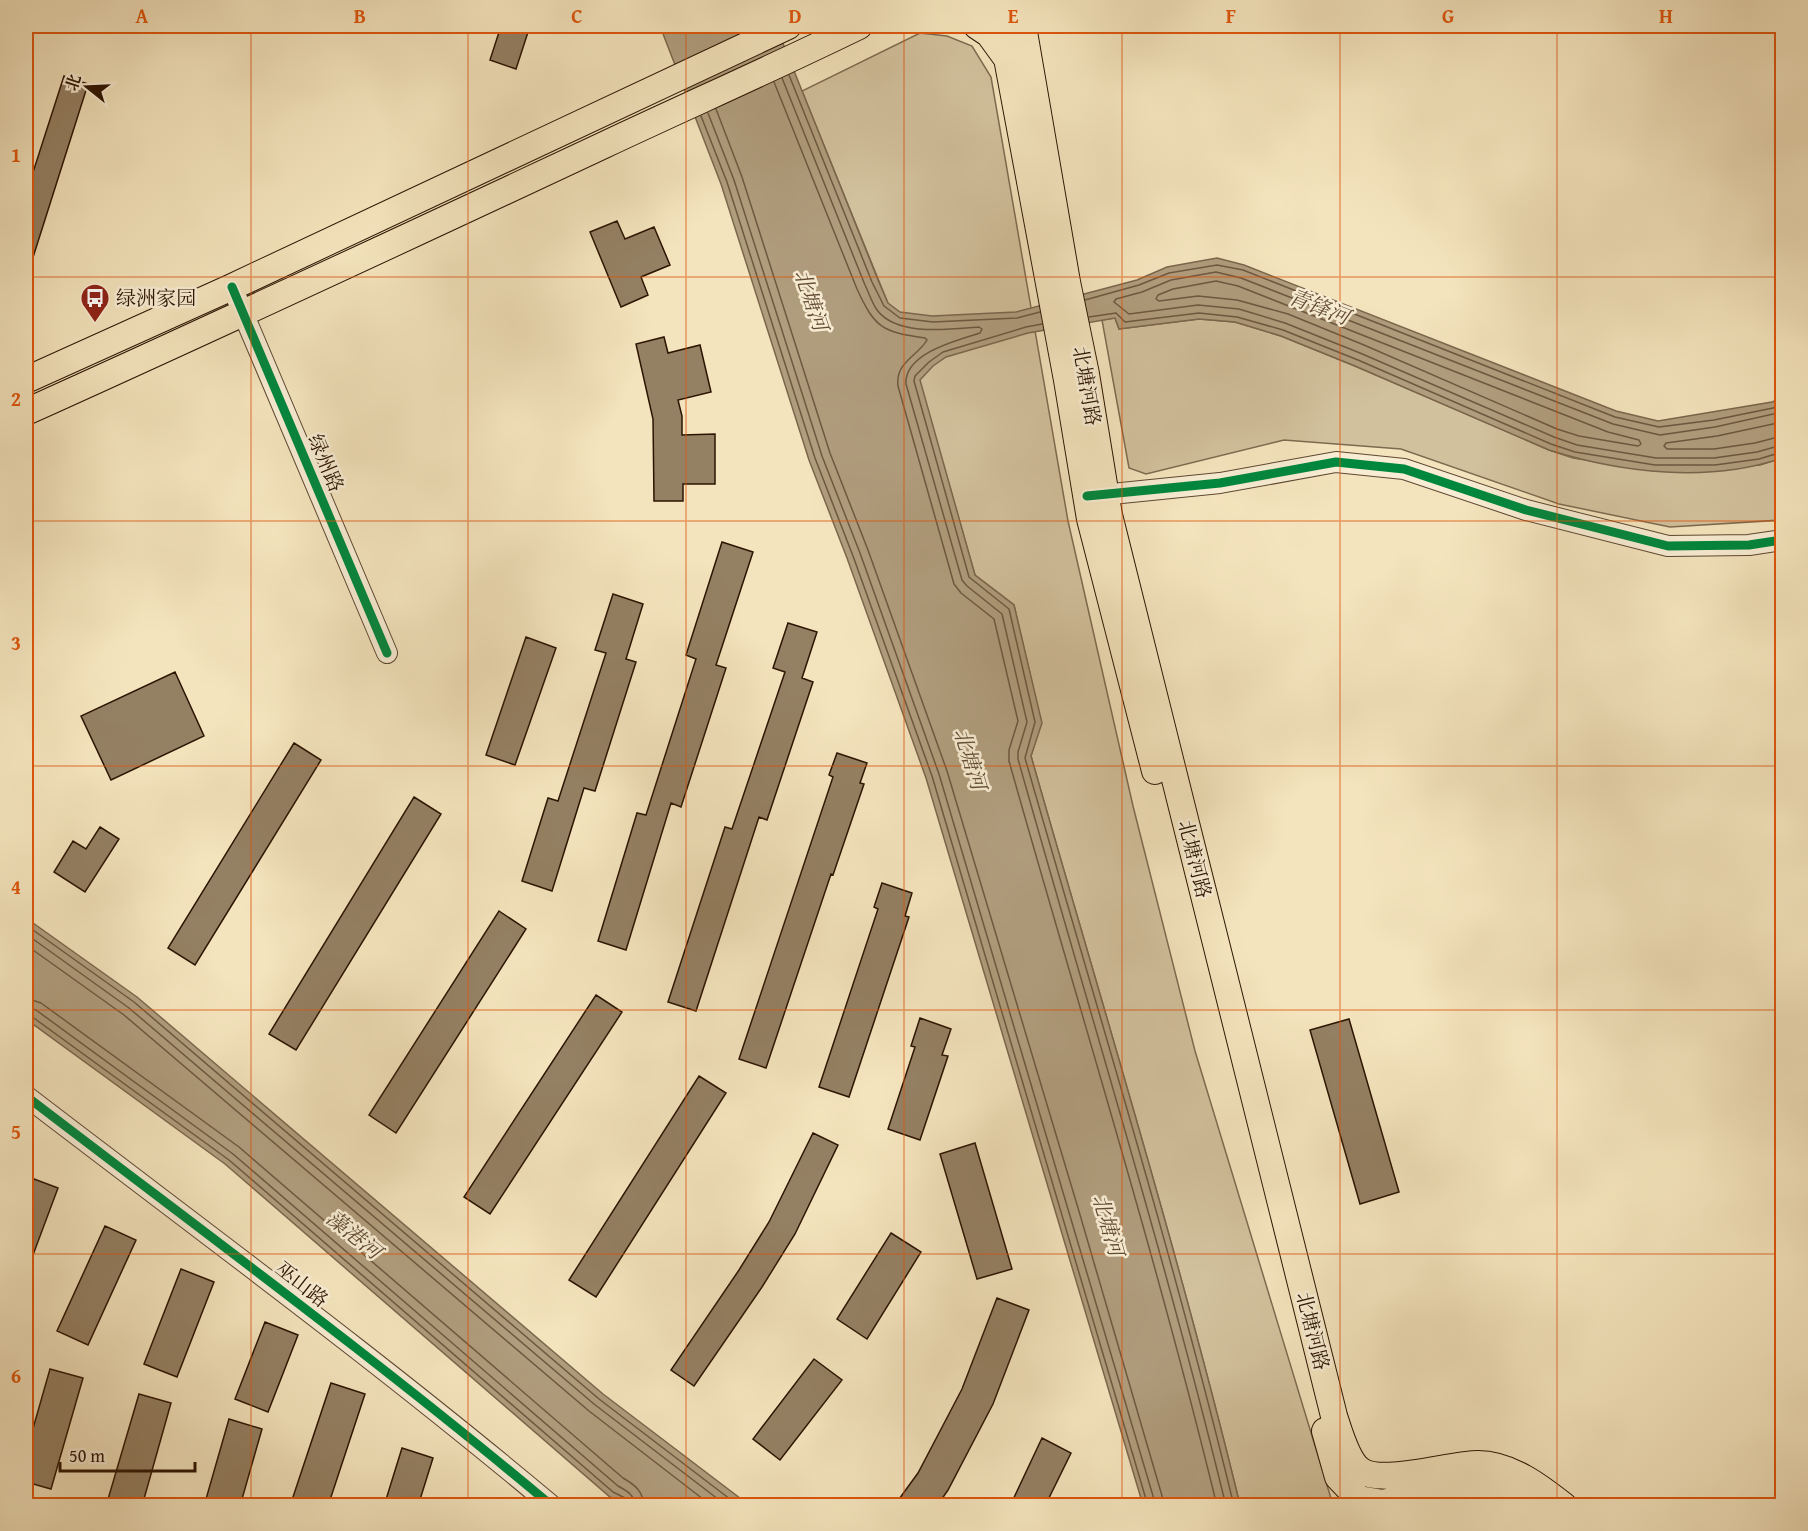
<svg xmlns="http://www.w3.org/2000/svg" width="1808" height="1531" font-family="'Gentium Book Plus','Noto Serif SC',serif">
  <style>
    .green { fill: #d2c19d; stroke: #7f6a50; stroke-width: 1.5 }
    .water { fill: #b09d7d; stroke: #7b664c; stroke-width: 1.5 }
    .lines { fill: none; stroke-linecap: round; stroke-linejoin: round }
    .shore { stroke: #6e5840; stroke-width: 1.5 }
    .building { fill: #948063; stroke: #2c1402; stroke-width: 1.5 }
    .minor-casing { stroke: #5e4831; stroke-width: 22 }
    .major-casing { stroke: #2c1402; stroke-width: 28 }
    .minor { stroke: #f8edd4; stroke-width: 20 }
    .major { stroke: #f4e4bd; stroke-width: 26 }
    .cycleway-casing { stroke: #f8edd4; stroke-width: 13 }
    .cycleway { stroke: #00873e; stroke-width: 9 }
    .grid { fill: none; stroke: #df560c; stroke-width: 1.5; stroke-opacity: 0.55 }
    .labels { text-anchor: middle; stroke-width: 5; stroke-linejoin: round; paint-order: stroke }
    .poi-label { font-size: 20px; fill: #2c1402; stroke: #f8edd4; text-anchor: start }
    .street-label { font-size: 20px; fill: #2c1402; stroke: #f8edd4 }
    .water-label { font-size: 21px; font-style: italic; fill: #614b33; stroke: #f8edd4 }
    .neatline { fill: none; stroke: #df560c; stroke-width: 2 }
    .grid-label { font-size: 20px; text-anchor: middle; font-weight: bold; fill: #df560c }
  </style>
  <rect width="100%" height="100%" fill="#f4e4bd"/>
  <filter id="stains"><feTurbulence type="fractalNoise" baseFrequency=".00333" numOctaves="4"/><feColorMatrix values="0 0 0 0 .2 0 0 0 0 .09 0 0 0 0 .02 0 0 0 .5 -.17"/></filter>
  <radialGradient id="worn" r=".72"><stop offset=".6" stop-color="#630" stop-opacity="0"/><stop offset="1" stop-color="#630" stop-opacity=".3"/></radialGradient>
  <path class="green" d="M920,33L947,36L972,46L991,77L1068,521L1133,806L1195,1051L1333,1505H1240C1179,1254 1102,1005 1031,756L1041,722L1014,605L975,575L919,380L802,91Z
    M1115,318L1119,329L1199,319L1235,322L1281,336L1355,366L1549,450L1573,458L1655,471L1760,465L1782,458V520L1670,527L1559,504L1401,449L1284,440L1146,474L1129,468L1102,320Z"/>
  <path class="water" d="M660,26H776L878,280L888,303L900,312L932,316L1016,312L1137,280L1167,267L1217,258L1244,265L1616,411L1658,421L1772,402L1782,398V458C1709,483 1622,473 1549,450L1355,366L1281,336L1235,322L1199,319L1119,329L1115,318L1028,333L946,357L933,366L920,380L975,575L1014,605L1042,723L1031,756C1102,1005 1179,1254 1240,1505H1143L926,778L847,558L809,460L721,184Z
    M26,918L137,997L603,1394L749,1505H626L610,1497L225,1164L26,1019Z"/>
  <g class="lines">
    <path class="shore" d="M789,75L872,282L884,306L900,318L933,322L1017,318L1040,312
      M782,78L865,285C869,293 872,303 877,310C897,337 951,329 979,327L982,329L980,333C958,340 904,353 906,384L962,580L967,586L1002,614L1027,722L1018,752V759C1088,1008 1165,1255 1226,1506
      M774,82L857,289C875,328 882,332 925,338L927,340C918,356 895,362 898,386L954,584L961,593L994,619L1018,721L1009,750V761C1079,1009 1156,1255 1217,1506
      M716,109L742,177L830,453L868,550L947,771L1078,1208L1165,1506
      M708,113L734,180L822,456L860,553L939,774L1156,1506
      M701,116L727,182L815,458L853,556L932,776L1148,1506
      M1216,281L1238,286L1608,432L1639,440L1641,444L1638,446L1579,436L1557,429L1364,345L1288,314L1237,300L1198,296L1159,301L1156,299L1158,295L1173,289Z
      M1085,300L1139,285L1169,273L1217,265L1243,270L1615,417L1659,427L1714,420L1773,408L1782,404
      M1089,317L1116,313L1125,322L1199,313L1237,317L1283,330L1358,360L1551,444L1575,452L1655,465H1715L1759,459L1782,452
      M1042,324L1026,327L943,352L929,362L915,376L914,381L969,577L1009,609L1035,722L1025,758C1096,1006 1173,1254 1234,1506
      M1782,412L1715,427L1660,435L1613,424L1241,278L1216,272L1171,280L1142,292L1116,299L1114,302L1129,314L1198,305L1239,309L1285,323L1360,353L1554,437L1577,445L1656,458H1714L1757,452L1782,445
      M1782,422L1717,436L1666,443L1664,446L1667,449H1714L1755,443L1782,436
      M26,925L134,1002L599,1399L739,1506
      M26,934L129,1008L594,1404L727,1506
      M26,945L124,1015L589,1411L712,1506
      M26,998L41,1003L239,1147L623,1478C635,1485 643,1491 644,1506
      M26,1007L36,1010L233,1154L618,1486C627,1491 634,1494 635,1506
      M26,1015L31,1016L229,1160L613,1492L625,1498L627,1506"/>
  </g>
  <path class="building" d="M501,26H530L516,69L490,60Z
    M64,76L88,84L29,270L26,269V194Z
    M617,221L625,239L654,227L670,265L641,277L648,295L621,307L590,232Z
    M664,337L668,353L700,345L711,392L678,400L682,416V435L715,434V484H683V501H654L653,419L636,344Z
    M722,542L753,552L716,665L726,668L681,807L671,803L626,950L598,941L637,813L646,815L696,659L686,655Z
    M613,594L643,604L626,659L636,662L595,791L584,788L552,891L522,881L548,798L558,801L606,653L595,650Z
    M788,623L817,632L802,678L813,682L767,820L759,817L696,1011L668,1002L725,827L732,829L785,672L773,668Z
    M526,637L556,648L515,765L486,755Z
    M175,672L204,736L111,780L81,716Z
    M294,743L321,760L195,965L168,948Z
    M837,753L867,763L860,783L864,784L833,875L831,874L766,1068L739,1059L833,777L829,775Z
    M414,797L441,814L296,1050L269,1034Z
    M100,827L119,839L85,892L54,872L73,841L86,849Z
    M882,883L912,893L905,916L909,917L849,1097L819,1087L878,909L874,907Z
    M499,911L526,929L396,1133L369,1115Z
    M596,995L622,1012L490,1214L464,1197Z
    M920,1018L951,1029L942,1055L948,1056L920,1140L888,1129L915,1047L911,1046Z
    M1349,1019L1399,1192L1360,1204L1310,1030Z
    M699,1076L726,1093L596,1297L569,1280Z
    M813,1133L838,1145L795,1234L762,1287L694,1386L671,1370L739,1270L769,1222Z
    M975,1143L1012,1269L977,1279L940,1154Z
    M26,1176L58,1188L27,1271H26Z
    M105,1226L136,1240L88,1345L57,1331Z
    M891,1233L921,1252L867,1339L837,1319Z
    M181,1269L214,1282L177,1377L144,1364Z
    M997,1298L1029,1310L993,1404L948,1490L937,1506H894L918,1473L962,1389Z
    M265,1322L298,1335L268,1412L235,1399Z
    M814,1359L842,1380L780,1460L753,1439Z
    M50,1369L83,1378L51,1489L26,1482V1453Z
    M331,1383L365,1394L328,1506H290Z
    M139,1394L171,1403L142,1506H106Z
    M229,1419L262,1429L240,1506H204Z
    M1042,1438L1071,1453L1045,1506H1010Z
    M402,1448L433,1458L418,1506H384Z"/>
  <g class="lines">
    <g class="minor-casing">
      <path id="minor" d="M232,287L387,653
        M1092,496L1220,483L1336,462L1404,469L1526,510L1668,546L1749,545L1782,540
        M26,1096C202,1231 382,1363 552,1506"/>
    </g>
    <g class="major-casing">
      <path id="major" d="M977,26L989,34L1005,56
        M1001,26L1067,380L1090,519L1155,771
        M1023,26L1067,282L1086,374L1109,515L1334,1416C1339,1431 1347,1461 1360,1470C1382,1486 1450,1464 1478,1464C1510,1464 1540,1487 1564,1506
        M26,380L232,287L788,26
        M26,412C219,325 412,235 604,145C689,105 775,67 859,26
        M1325,1431L1338,1477L1359,1499L1383,1503L1414,1496L1482,1488L1516,1497L1530,1506"/>
    </g>
    <use href="#minor" class="minor"/>
    <use href="#major" class="major"/>
    <g class="cycleway-casing">
      <path id="cycleway" d="M232,287L387,653
        M1087,496L1220,483L1336,462L1404,469L1526,510L1668,546L1749,545L1782,540
        M26,1096C202,1231 382,1363 552,1506"/>
    </g>
    <use href="#cycleway" class="cycleway"/>
  </g>
  <path class="grid" d="M251,26V1506M468,26V1506M686,26V1506M904,26V1506M1122,26V1506M1340,26V1506M1557,26V1506M26,277H1782M26,521H1782M26,766H1782M26,1010H1782M26,1254H1782"/>
  <defs>
    <g id="bus-pin" transform="scale(1.5)"><path d="M0 17L-7.5 6A9.5 9.5 0 1 1 7.5 6Z" fill="#8f2418" stroke="#f8edd4"/><path d="M-5-6H5V4H4V6H2V4H-2V6H-4V4H-5ZM-3.5-4V0h7V-4ZM-3.5 1.2v1.5H-2V1.2ZM2 1.2v1.5H3.5V1.2Z" fill="#fff"/></g>
  </defs>
  <g fill-rule="evenodd">
    <use href="#bus-pin" x="95" y="298"/>
  </g>
  <g class="labels">
    <g class="poi-label">
      <text x="116" y="305">绿洲家园</text>
    </g>
    <g class="street-label">
      <text transform="translate(1087 386) rotate(80)" y="7">北塘河路</text>
      <text transform="translate(326 463) rotate(67)" y="7">绿州路</text>
      <text transform="translate(1195 859) rotate(76)" y="7">北塘河路</text>
      <text transform="translate(302 1284) rotate(38)" y="7">巫山路</text>
      <text transform="translate(1313 1331) rotate(76)" y="7">北塘河路</text>
    </g>
    <g class="water-label">
      <text transform="translate(811 300) rotate(71)" y="7">北塘河</text>
      <text transform="translate(1319 307) rotate(21)" y="7">青锋河</text>
      <text transform="translate(970 759) rotate(73)" y="7">北塘河</text>
      <text transform="translate(1108 1225) rotate(74)" y="7">北塘河</text>
      <text transform="translate(354 1235) rotate(39)" y="7">藻港河</text>
    </g>
  </g>
  <rect width="1808" height="1531" fill="none" stroke="#f4e4bd" stroke-width="66"/>
  <g transform="translate(87 87) rotate(288)" stroke="#f8edd4" stroke-width="4.5" paint-order="stroke">
  <path d="M0-4.5L10 22L0 15L-10 22Z" fill="#2c1402"/>
  <text y="-9" font-size="16" font-weight="bold" text-anchor="middle" fill="#2c1402">北</text>
  </g>
  <path d="M60 1462v9h135v-9" fill="none" stroke="#2c1402" stroke-width="3"/>
  <text x="69" y="1462" font-size="18" fill="#2c1402" stroke="#f8edd4" stroke-width="4.5" paint-order="stroke">50 m</text>
  <rect x="33" y="33" width="1742" height="1465" class="neatline"/>
  <g class="grid-label">
    <text x="142" y="23">A</text>
    <text x="360" y="23">B</text>
    <text x="577" y="23">C</text>
    <text x="795" y="23">D</text>
    <text x="1013" y="23">E</text>
    <text x="1231" y="23">F</text>
    <text x="1448" y="23">G</text>
    <text x="1666" y="23">H</text>
    <text x="16" y="162">1</text>
    <text x="16" y="406">2</text>
    <text x="16" y="650">3</text>
    <text x="16" y="894">4</text>
    <text x="16" y="1139">5</text>
    <text x="16" y="1383">6</text>
  </g>
  <rect width="100%" height="100%" filter="url(#stains)"/>
  <rect width="100%" height="100%" fill="url(#worn)"/>
</svg>
